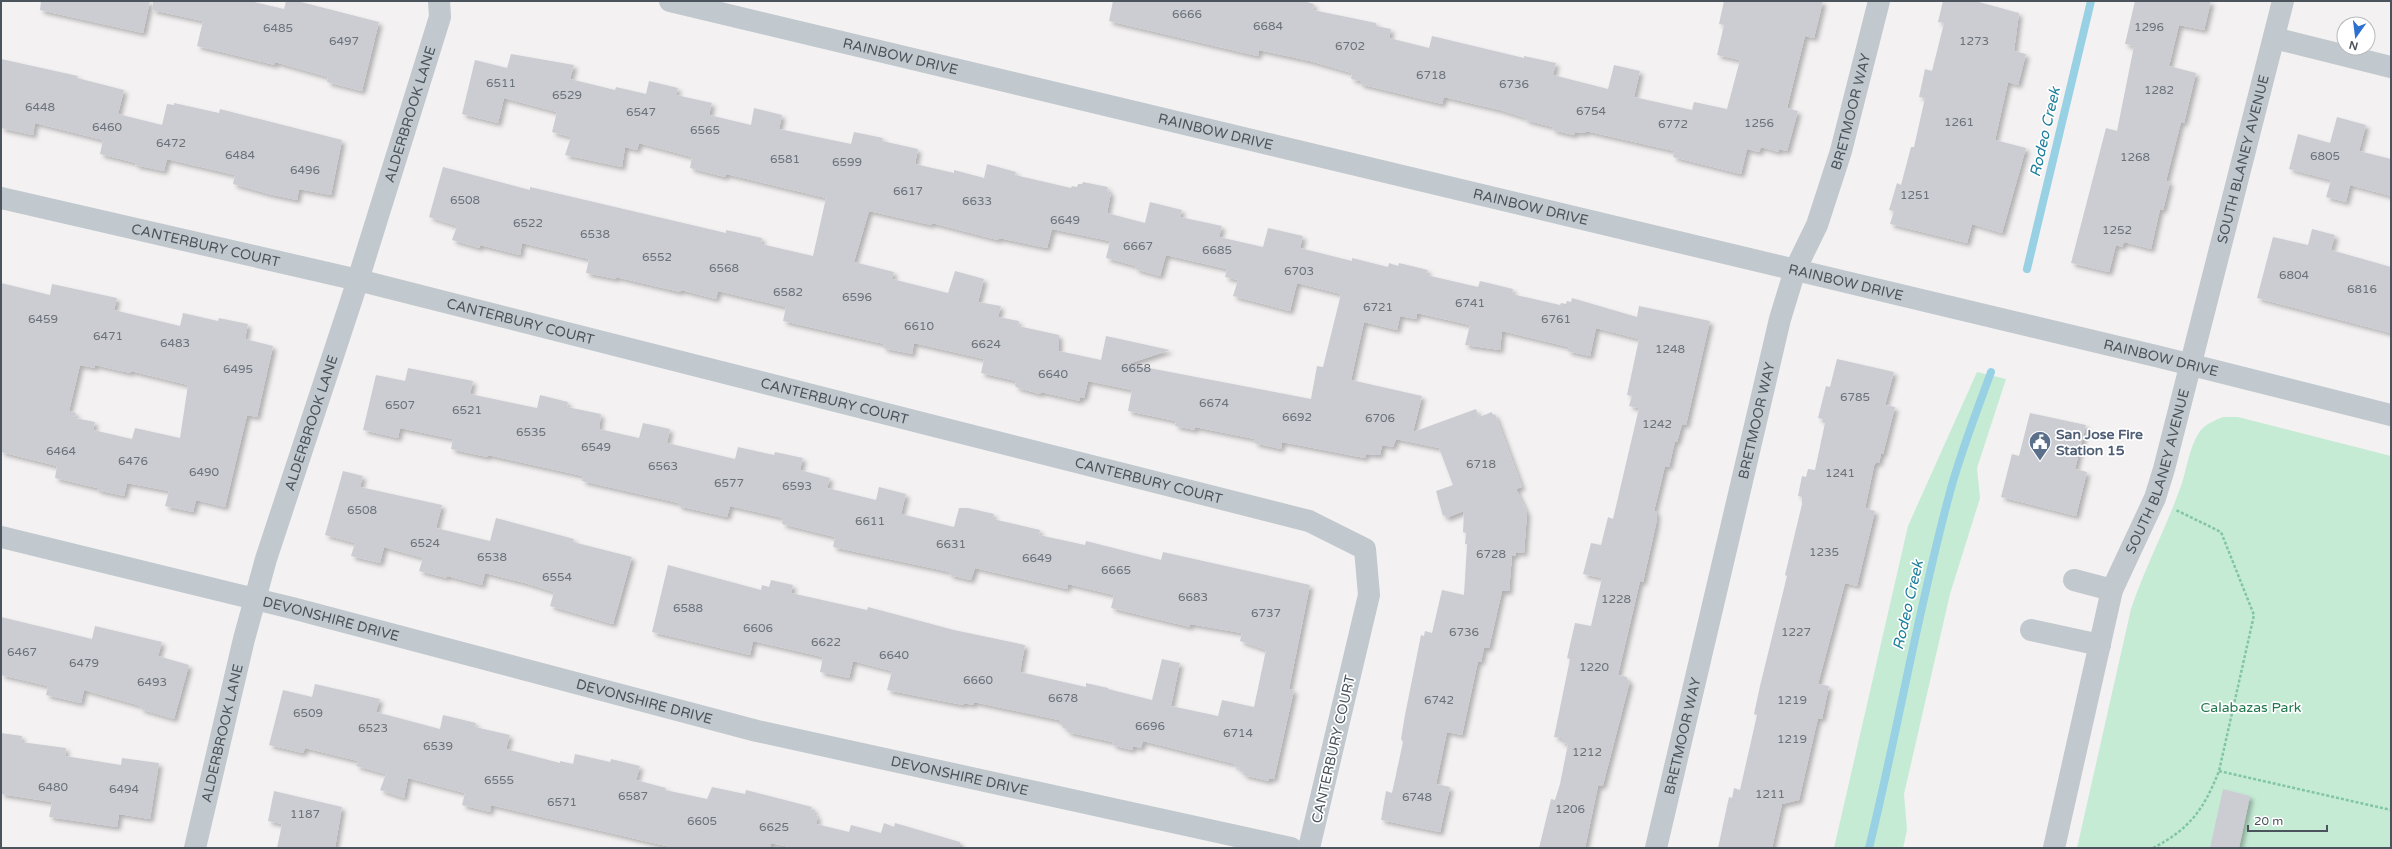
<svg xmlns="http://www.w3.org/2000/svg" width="2392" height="849" font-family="'Varela Round',sans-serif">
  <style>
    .green { fill: #c5ebd5 }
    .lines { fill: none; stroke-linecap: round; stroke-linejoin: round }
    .stream { stroke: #98d1e3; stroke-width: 8 }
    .building { fill: #cccdd3; fill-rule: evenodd; filter: url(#shadow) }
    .path { stroke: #81c5a6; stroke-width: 2.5; stroke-dasharray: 3 2; stroke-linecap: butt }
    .minor { stroke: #c1c8ce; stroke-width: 22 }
    .labels { text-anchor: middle; stroke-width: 3.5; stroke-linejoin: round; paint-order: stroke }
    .number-label { font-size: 12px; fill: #6b727a }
    .street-label { font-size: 14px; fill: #4b545c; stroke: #fff }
    .service-label { font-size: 14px; font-weight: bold; fill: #4e5e75; stroke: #fff; text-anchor: start }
    .park-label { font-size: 14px; fill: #22774f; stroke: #fff }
    .water-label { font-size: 15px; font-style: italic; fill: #1d7f9d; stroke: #fff }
  </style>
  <defs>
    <filter id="shadow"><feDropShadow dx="3.5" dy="3.5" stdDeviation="2" flood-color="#0004"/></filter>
  </defs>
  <rect width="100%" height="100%" fill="#f3f1f1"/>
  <path class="green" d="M1977,372L2006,379L1977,468L1980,498L1950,594L1904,794L1907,830L1903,848H1834L1908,526Z
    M2223,417H2238L2391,456V848H2077L2131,609C2145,567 2166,528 2181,486C2187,469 2189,447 2200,431C2206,424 2215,420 2223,417Z"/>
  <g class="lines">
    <path class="stream" d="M2027,269L2091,1
      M1869,848C1898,730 1918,609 1950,492C1961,451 1977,411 1991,372"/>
  </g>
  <path class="building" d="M41,1H150L143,33L40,10Z
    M153,1H250L284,9L286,1H297L379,22L362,91L327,82L328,77L275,62V65L197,46L203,21L152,10Z
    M1113,1H1303L1314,4L1313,10L1376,23V26L1391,29L1389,38L1429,48L1432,36L1524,58V56L1556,63L1553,75L1608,89L1614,65L1640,71L1634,97L1692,110L1694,102L1727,109L1740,60L1717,55L1724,25L1719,24L1724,1H1823L1814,38L1805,36L1787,108L1798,111L1787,151L1779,149V152L1761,147L1759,152L1747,149L1741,174L1673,157L1674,151L1586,131L1585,133L1575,132L1574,135L1552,130L1553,127L1525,120L1526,118L1500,110L1444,97L1442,104L1360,84V81L1351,79L1352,73L1310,61L1259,50L1258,56L1249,54L1109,21Z
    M1943,1H1975L2019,13L2014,51L2026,54L2018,85L2008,82L1995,140L2026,148L2002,233L1972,224L1967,243L1890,224L1894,211L1889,210L1897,183L1901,185L1911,147H1914L1925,98L1919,97L1925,69L1932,71L1944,23L1938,22Z
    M2135,1H2211L2204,30L2179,25L2169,66L2196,73L2184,123L2181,122L2166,181L2170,182L2163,210L2160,209L2151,249L2124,242L2122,247L2116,245L2109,272L2071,263L2106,128L2117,131L2134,46L2125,44Z
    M511,54L574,65L570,79L615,90L616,87L646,94L649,81L678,88L676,95L712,103L709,115L751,125L754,108L782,115L779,129L851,144L854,132L883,138L882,141L918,149L915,164L954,173V170L984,178L987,164L1016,172L1015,175L1071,188L1072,186L1077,187L1078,184H1082L1083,182L1108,187L1107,191L1111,192L1107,213L1145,223L1150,202L1182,210L1180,217L1222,226L1219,237L1263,247L1268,228L1303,236L1300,248L1352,261V258L1388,267L1389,263L1398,266L1399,263L1428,270L1426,275L1478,287L1480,281L1513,289L1512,294L1560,305L1561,303L1566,304L1567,301L1571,302L1572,298L1637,317L1639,306L1710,321L1686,425L1682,424L1677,442L1675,441L1669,467L1665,466L1654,511L1657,512L1656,524L1643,582L1640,581L1618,675L1627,677V680L1630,681L1603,785L1598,786L1585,848H1539L1551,799L1555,800L1560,784L1568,744L1561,742V738L1554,737L1570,659L1567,658L1575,623L1591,626L1602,578L1583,574L1591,543L1601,545L1608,517L1613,519L1639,408L1629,406L1632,396L1627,395L1639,339L1596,328L1590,356L1567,351L1569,347L1502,331L1500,350L1465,345L1470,325L1417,313L1416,319L1400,316L1397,330L1364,322L1351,380L1422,396L1413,432L1476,409L1479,417L1492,412L1493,415L1495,414L1522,487L1516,489L1527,513L1524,553L1516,552L1515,556L1512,555L1509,591H1502L1489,648H1484L1481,662L1478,661L1462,735L1447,732L1436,784L1450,787L1440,832L1381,820L1386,791L1392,793L1403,742L1401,739L1405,715L1421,635L1424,636L1425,631L1432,633L1442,590L1464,595L1467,544H1465L1466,533L1463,532L1464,511L1446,518L1445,515L1443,516L1436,491L1453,485L1439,448L1396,439L1393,447L1382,445L1380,455L1366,454L1365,458L1282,442L1281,449L1254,443L1255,439L1195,427V430L1175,426L1176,421L1128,411L1132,390L1088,381L1084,398L1080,397V401L1041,392L1040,394L1018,388L1015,386L1016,381L981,373L984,359L914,343L912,354L883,348L884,344L783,321L786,307L718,291L716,299L681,290L680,292L616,277V279L586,273L589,259L522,243L520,255L480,245V248L452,240L457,226L429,217L443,167L530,190V187L726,233V230L762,238L761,244L813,256L826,198L726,174L725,177L690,168L692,157L639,143L637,150L625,147L622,167L565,155L571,137L552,132L557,112L504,98L498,123L462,114L475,60L507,68ZM869,211L931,225L932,223L998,240L999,238L1047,248L1052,229L1110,241L1106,258L1136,266L1135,269L1160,276L1166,255L1227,269L1225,277L1238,280L1233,296L1290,311L1297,283L1341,294L1323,367L1317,366L1311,399L1128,364L1170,350L1106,336L1101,360L1059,351V335L1018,326L1019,321L998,317L1001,306L978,302L984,279L955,271L948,293L892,279L894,272L854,262Z
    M1,59L78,76L77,78L124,90L118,114L162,125L167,104L174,105V103L219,113L220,109L342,140L331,195L299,189L297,200L269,194L233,184L235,175L167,159L164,171L135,165L136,163L100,154L103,140L35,123L33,135L1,128Z
    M2337,117L2366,125L2359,151L2391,159V196L2350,185L2346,202L2326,197L2331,180L2289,169L2298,134L2330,143Z
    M2312,229L2335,235L2331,250L2391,267V333L2257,298L2273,237L2308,245Z
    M1,283L50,295L52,284L117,298L114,310L180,326L183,313L218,321L219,318L248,324L245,339L273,346L257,417L247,415L225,507L196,500L193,512L165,506L169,491L127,483L124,496L97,490V488L55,478L57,466L1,452ZM80,365L95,368V365L130,373L131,371L188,385L180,438L135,428L132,439L93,430L95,422L75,418L76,413L69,411Z
    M1837,359L1894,372L1885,405L1895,407L1883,454H1881L1879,463L1876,462L1874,466L1865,508L1875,511L1857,586L1845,583L1818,684L1829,686L1822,719L1818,718L1799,800L1782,804L1772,848H1718L1729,797L1732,798L1734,788L1740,790L1757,715L1754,714L1760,686L1787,576L1785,575L1802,504V497L1798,496L1802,476L1806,477L1808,469L1815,470L1825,423L1822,422L1823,419L1818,418L1826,386L1830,387Z
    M408,368L473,381L470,394L537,408L540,395L568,402L567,407L601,414L599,429L639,438L643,423L670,429L667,443L735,459L738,447L774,455L775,452L803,458L800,470L830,478L827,488L876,500L879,487L906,494L901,514L954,527L959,508H968L994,514L993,519L1040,530L1039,535L1085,545L1086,541L1161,560L1163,552L1310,585L1289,689L1294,690L1274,779L1269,778V781L1243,775L1244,772L1239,771L1240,768L1234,767L1235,764L1143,741L1141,748L1133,746L1132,750L1112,745L1113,742L1067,732L1068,729L1063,728V724H1059V720L974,702L973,705L964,703L963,705L887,690L892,671L853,661L849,678L820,672L823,657L753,641L750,655L652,632L668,565L761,590L762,585L769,587L771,580L793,585L791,593L867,610L868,607L954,630L1025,645L1020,672L1086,687V683L1108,688V689L1152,700L1162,659L1180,663L1171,706L1218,716L1222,700L1254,707L1266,650L1240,641L1242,633L1190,624V627L1111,608L1114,595L1068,584L1067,589L975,568L971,580L949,575L950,572L833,547L835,537L782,524L783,518L730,506L727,517L678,506L679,503L582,481L583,476L488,455L487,457L451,449L453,439L400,428L398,438L363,430L376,375L405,381Z
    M2030,413L2086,425L2075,469L2087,472L2076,516L2001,497L2012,454L2019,456Z
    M343,471L363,476L360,487L442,505L436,528L490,541L496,518L574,539L573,542L632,557L613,624L550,606L554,592L525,583L485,573L482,585L447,576V578L419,571L423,558L384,547L380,563L351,556L355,543L325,535Z
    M1,617L92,639L95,626L162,642L158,656L189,665L174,719L140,709L141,706L84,690L81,703L46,695L48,686L1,675Z
    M315,684L380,699L376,712L440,729L443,715L476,723L475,727L510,735L506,749L560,763V761L573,764L575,754L610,762L611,759L640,766L636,780L666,788L665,790L707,799L712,787L745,794L746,790L812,807L811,810H815L814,815L818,816L816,824L849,832L851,825L881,833L884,823L894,827L895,823L960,842V848H794L771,843L770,848H675L491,805L490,812L462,805L465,793L408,778L404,798L380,790L386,774L356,766L358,761L305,748L303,753L269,745L283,690L312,697Z
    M1,733L22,736L21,742L66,748L65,756L121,765L122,758L159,763L150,819L119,814L117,827L49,817L52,802L1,794Z
    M2223,789L2250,796L2239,848H2210Z
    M274,791L342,807L335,848H277L282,824L268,821Z"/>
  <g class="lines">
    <path class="path" d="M2219,771L2391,810
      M2153,848C2190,829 2204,809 2219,771L2254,615L2221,532L2176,510"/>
    <g class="minor">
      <path id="s1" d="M670,1L2160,357L2391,415"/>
      <path d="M2274,38L2391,67"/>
      <path id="s2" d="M1,198L358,280L1309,521L1365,549L1369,595L1309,848"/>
      <path id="s3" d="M1,537L292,608L757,731L1291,848"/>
      <path d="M2074,580L2112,590"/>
      <path d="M2031,630L2100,645"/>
      <path id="s4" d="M195,848L244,639L266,559L358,280L440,17L439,1"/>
      <path id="s5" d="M1656,848L1780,319L1795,270L1817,225L1841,151L1879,1"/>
      <path id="s6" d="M2054,848L2112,590L2155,498L2164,469L2283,1"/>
    </g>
  </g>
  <defs>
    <g id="civic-pin" transform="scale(1.15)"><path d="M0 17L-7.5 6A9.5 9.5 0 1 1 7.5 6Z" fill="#5c6f8a" stroke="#fff"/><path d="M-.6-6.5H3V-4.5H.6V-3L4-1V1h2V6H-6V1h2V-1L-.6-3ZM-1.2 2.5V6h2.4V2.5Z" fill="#fff"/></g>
  </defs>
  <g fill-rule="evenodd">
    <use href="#civic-pin" x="2040" y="442"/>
  </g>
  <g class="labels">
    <g class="number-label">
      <text x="1187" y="18">6666</text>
      <text x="1268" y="30">6684</text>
      <text x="2149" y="31">1296</text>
      <text x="278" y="32">6485</text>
      <text x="344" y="45">6497</text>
      <text x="1974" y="45">1273</text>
      <text x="1350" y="50">6702</text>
      <text x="1431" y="79">6718</text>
      <text x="501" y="87">6511</text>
      <text x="1514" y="88">6736</text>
      <text x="2159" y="94">1282</text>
      <text x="567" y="99">6529</text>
      <text x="40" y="111">6448</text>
      <text x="1591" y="115">6754</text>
      <text x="641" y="116">6547</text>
      <text x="1959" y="126">1261</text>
      <text x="1759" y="127">1256</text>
      <text x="1673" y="128">6772</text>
      <text x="107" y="131">6460</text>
      <text x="705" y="134">6565</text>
      <text x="171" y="147">6472</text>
      <text x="240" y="159">6484</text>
      <text x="2325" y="160">6805</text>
      <text x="2135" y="161">1268</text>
      <text x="785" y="163">6581</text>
      <text x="847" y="166">6599</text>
      <text x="305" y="174">6496</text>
      <text x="908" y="195">6617</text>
      <text x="1915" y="199">1251</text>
      <text x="465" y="204">6508</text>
      <text x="977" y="205">6633</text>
      <text x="1065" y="224">6649</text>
      <text x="528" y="227">6522</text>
      <text x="2117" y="234">1252</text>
      <text x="595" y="238">6538</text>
      <text x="1138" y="250">6667</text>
      <text x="1217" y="254">6685</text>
      <text x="657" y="261">6552</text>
      <text x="724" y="272">6568</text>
      <text x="1299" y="275">6703</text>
      <text x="2294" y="279">6804</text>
      <text x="2362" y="293">6816</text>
      <text x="788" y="296">6582</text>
      <text x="857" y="301">6596</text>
      <text x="1470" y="307">6741</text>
      <text x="1378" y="311">6721</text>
      <text x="43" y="323">6459</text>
      <text x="1556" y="323">6761</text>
      <text x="919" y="330">6610</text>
      <text x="108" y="340">6471</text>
      <text x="175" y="347">6483</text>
      <text x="986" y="348">6624</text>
      <text x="1670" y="353">1248</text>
      <text x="1136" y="372">6658</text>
      <text x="238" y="373">6495</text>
      <text x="1053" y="378">6640</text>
      <text x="1855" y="401">6785</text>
      <text x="1214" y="407">6674</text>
      <text x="400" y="409">6507</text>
      <text x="467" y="414">6521</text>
      <text x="1297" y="421">6692</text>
      <text x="1380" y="422">6706</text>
      <text x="1657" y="428">1242</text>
      <text x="531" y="436">6535</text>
      <text x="596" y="451">6549</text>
      <text x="61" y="455">6464</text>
      <text x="133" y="465">6476</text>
      <text x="1481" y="468">6718</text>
      <text x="663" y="470">6563</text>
      <text x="204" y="476">6490</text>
      <text x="1840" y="477">1241</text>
      <text x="729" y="487">6577</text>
      <text x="797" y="490">6593</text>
      <text x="362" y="514">6508</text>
      <text x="870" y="525">6611</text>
      <text x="425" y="547">6524</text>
      <text x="951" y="548">6631</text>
      <text x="1824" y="556">1235</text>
      <text x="1491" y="558">6728</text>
      <text x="492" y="561">6538</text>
      <text x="1037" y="562">6649</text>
      <text x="1116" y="574">6665</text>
      <text x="557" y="581">6554</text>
      <text x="1193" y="601">6683</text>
      <text x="1616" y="603">1228</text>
      <text x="688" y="612">6588</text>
      <text x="1266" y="617">6737</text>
      <text x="758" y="632">6606</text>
      <text x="1464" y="636">6736</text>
      <text x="1796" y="636">1227</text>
      <text x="826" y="646">6622</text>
      <text x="22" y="656">6467</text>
      <text x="894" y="659">6640</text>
      <text x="84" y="667">6479</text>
      <text x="1594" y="671">1220</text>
      <text x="978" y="684">6660</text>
      <text x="152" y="686">6493</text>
      <text x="1063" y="702">6678</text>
      <text x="1439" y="704">6742</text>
      <text x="1792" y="704">1219</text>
      <text x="308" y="717">6509</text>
      <text x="1150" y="730">6696</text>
      <text x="373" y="732">6523</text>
      <text x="1238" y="737">6714</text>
      <text x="1792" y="743">1219</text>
      <text x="438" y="750">6539</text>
      <text x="1587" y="756">1212</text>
      <text x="499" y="784">6555</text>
      <text x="53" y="791">6480</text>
      <text x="124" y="793">6494</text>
      <text x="1770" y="798">1211</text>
      <text x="633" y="800">6587</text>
      <text x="1417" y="801">6748</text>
      <text x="562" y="806">6571</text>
      <text x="1570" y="813">1206</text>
      <text x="305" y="818">1187</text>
      <text x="702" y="825">6605</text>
      <text x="774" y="831">6625</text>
    </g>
    <g class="street-label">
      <text dy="5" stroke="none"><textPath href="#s1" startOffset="237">RAINBOW DRIVE</textPath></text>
      <text dy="5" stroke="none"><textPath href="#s5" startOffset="763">BRETMOOR WAY</textPath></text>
      <text dy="5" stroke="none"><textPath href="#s4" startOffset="765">ALDERBROOK LANE</textPath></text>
      <text dy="5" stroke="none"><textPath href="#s1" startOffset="561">RAINBOW DRIVE</textPath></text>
      <text dy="5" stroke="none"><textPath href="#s6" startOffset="716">SOUTH BLANEY AVENUE</textPath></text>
      <text dy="5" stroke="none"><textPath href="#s1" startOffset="885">RAINBOW DRIVE</textPath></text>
      <text dy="5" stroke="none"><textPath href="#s2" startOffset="210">CANTERBURY COURT</textPath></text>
      <text dy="5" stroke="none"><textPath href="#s1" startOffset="1209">RAINBOW DRIVE</textPath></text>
      <text dy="5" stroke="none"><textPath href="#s2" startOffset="534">CANTERBURY COURT</textPath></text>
      <text dy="5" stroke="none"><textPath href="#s1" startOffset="1533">RAINBOW DRIVE</textPath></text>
      <text dy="5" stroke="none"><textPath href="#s2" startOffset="858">CANTERBURY COURT</textPath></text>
      <text dy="5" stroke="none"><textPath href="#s5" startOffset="439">BRETMOOR WAY</textPath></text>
      <text dy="5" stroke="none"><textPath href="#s4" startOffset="441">ALDERBROOK LANE</textPath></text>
      <text dy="5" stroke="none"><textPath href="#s6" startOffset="392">SOUTH BLANEY AVENUE</textPath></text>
      <text dy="5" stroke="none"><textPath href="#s2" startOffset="1182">CANTERBURY COURT</textPath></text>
      <text dy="5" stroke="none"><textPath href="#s3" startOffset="340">DEVONSHIRE DRIVE</textPath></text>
      <text dy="5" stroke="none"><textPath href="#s3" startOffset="664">DEVONSHIRE DRIVE</textPath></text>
      <text dy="5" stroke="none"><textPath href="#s4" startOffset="118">ALDERBROOK LANE</textPath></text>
      <text dy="5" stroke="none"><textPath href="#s5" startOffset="115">BRETMOOR WAY</textPath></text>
      <text transform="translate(1333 749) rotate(-77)" y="5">CANTERBURY COURT</text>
      <text dy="5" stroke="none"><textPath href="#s3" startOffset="988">DEVONSHIRE DRIVE</textPath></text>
    </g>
    <g class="service-label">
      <text x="2056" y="439">San Jose Fire<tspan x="2056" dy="16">Station 15</tspan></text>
    </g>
    <g class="park-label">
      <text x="2251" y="712">Calabazas Park</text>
    </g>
    <g class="water-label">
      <text transform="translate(2045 132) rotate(-77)" y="5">Rodeo Creek</text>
      <text transform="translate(1908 605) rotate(-77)" y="5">Rodeo Creek</text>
    </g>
  </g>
  <rect width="2392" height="849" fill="none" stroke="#4b545c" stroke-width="4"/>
  <g transform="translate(2356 36) rotate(194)"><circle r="19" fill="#ffffff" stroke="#b7bbbe"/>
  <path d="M0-3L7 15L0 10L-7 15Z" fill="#2e70d0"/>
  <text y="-6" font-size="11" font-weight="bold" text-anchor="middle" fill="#4b545c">N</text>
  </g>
  <path d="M2248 825v6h79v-6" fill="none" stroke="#4b545c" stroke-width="2"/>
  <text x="2254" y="825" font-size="12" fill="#4b545c" stroke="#ffffff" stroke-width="3" paint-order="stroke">20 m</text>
</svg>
